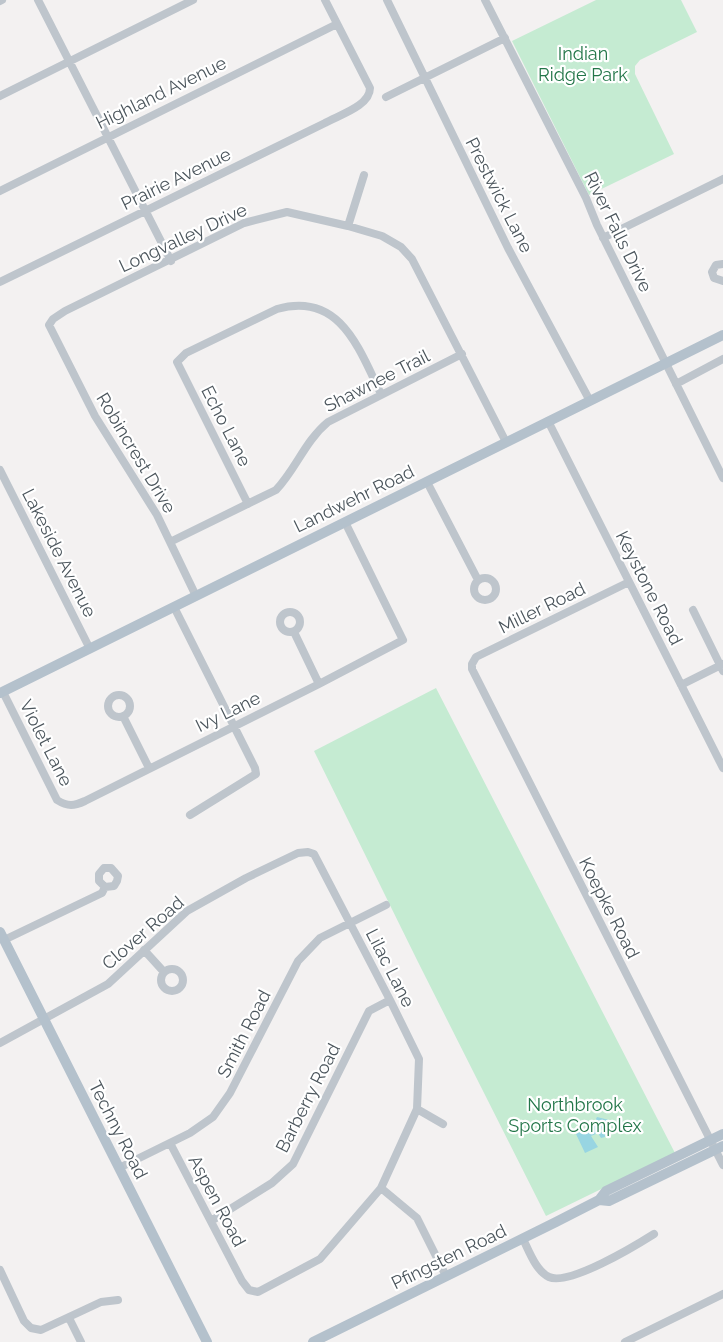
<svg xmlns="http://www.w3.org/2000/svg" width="723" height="1342" font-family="Raleway,sans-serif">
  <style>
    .green { fill: #c5ebd2 }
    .water { fill: #98d5e2 }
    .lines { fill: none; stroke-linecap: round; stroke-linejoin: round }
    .minor { stroke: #bec5cc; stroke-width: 8 }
    .major { stroke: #b4c1cc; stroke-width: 10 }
    .labels { text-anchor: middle; stroke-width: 4.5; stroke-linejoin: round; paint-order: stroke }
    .park-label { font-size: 18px; fill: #237649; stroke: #fff }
    .street-label { font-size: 18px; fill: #4b555c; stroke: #fff }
  </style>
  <rect width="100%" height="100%" fill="#f3f1f1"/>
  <path class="green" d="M596,0H681L697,32L640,60L635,66V74L674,154L589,195L512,41Z
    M436,688L675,1153L546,1216L418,962L314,751Z"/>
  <path class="water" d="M597,1117L609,1120L600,1131L605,1134V1137L601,1138L598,1133L591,1136L598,1147L585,1153L576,1134L593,1125Z"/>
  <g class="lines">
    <path class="minor" d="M38,0L171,261
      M387,0L508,248L590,401
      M485,0L586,198L597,225L723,478
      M0,1L2,0
      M0,96L193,0
      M386,97L505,38
      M0,191L337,24
      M348,226L364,175
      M603,238L723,179
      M723,264L716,265L712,272L714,278L723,281
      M0,282L325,123C339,115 370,106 370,88L325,0
      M676,384L723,359
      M548,421L723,768
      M0,470L90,649
      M427,482L478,580
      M248,504L177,362L186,353L277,309C340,291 359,349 381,394
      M170,542L276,490C296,469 305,441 328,422L462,354
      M474 589a11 11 0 1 1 22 0a11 11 0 1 1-22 0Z
      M629,582L476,657L472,664V669L723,1165
      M196,596L157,515L95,416L49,325L53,319L65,311L244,223L287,212L348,226L382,236L401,247L412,259L506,442
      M174,607L255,768L256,774L190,815
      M693,610L723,671
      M280 622a10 10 0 1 1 20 0a10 10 0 1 1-20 0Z
      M294,632L319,684
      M681,685L723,664
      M3,692L57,800C68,807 74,806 85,801L319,684L403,640L345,522
      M108 706a11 11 0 1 1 22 0a11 11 0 1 1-22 0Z
      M123,716L149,768
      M4,940L102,893L105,887L114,886L117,881L118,876L111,868H104L99,874V881L105,887
      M144,950L164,972
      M161 980a11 11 0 1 1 22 0a11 11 0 1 1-22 0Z
      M0,1043L108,984L187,911L246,878L298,853L308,852L314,854L390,1000L419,1059L417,1109L381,1188L320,1259L258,1292L249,1290L242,1281L170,1143
      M417,1109L443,1124
      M119,1168L190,1133L213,1117L230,1093L298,961L320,938L386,905
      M381,1188L417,1218L446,1276
      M211,1221L272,1183L293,1164L369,1011L390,1000
      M523,1239C529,1251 536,1271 549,1277C569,1286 635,1246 654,1234
      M0,1270L24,1321L31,1328L41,1330L101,1302L118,1300
      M69,1318L81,1342
      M625,1342L723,1294"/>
    <path class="major" d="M0,693L723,335
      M0,932L207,1342
      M599,1200L609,1201L723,1146
      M313,1342L556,1222L599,1200L606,1191L723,1134"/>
  </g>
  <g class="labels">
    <g class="park-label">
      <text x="583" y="60">Indian<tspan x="583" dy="21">Ridge Park</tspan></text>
      <text x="575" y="1111">Northbrook<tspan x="575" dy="21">Sports Complex</tspan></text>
    </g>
    <g class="street-label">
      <text transform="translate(161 93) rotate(-26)" y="6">Highland Avenue</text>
      <text transform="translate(176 179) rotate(-26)" y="6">Prairie Avenue</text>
      <text transform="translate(499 195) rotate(63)" y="6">Prestwick Lane</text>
      <text transform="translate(618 232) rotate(64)" y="6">River Falls Drive</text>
      <text transform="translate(183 238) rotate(-25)" y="6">Longvalley Drive</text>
      <text transform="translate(377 381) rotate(-27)" y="6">Shawnee Trail</text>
      <text transform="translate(226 426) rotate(63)" y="6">Echo Lane</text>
      <text transform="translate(136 453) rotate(59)" y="6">Robincrest Drive</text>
      <text transform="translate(354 499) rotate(-26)" y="6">Landwehr Road</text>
      <text transform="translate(59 553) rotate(63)" y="6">Lakeside Avenue</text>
      <text transform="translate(649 588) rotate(63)" y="6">Keystone Road</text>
      <text transform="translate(542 608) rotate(-26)" y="6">Miller Road</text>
      <text transform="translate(228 712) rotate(-26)" y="6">Ivy Lane</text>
      <text transform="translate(46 743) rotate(63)" y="6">Violet Lane</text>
      <text transform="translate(609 908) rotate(63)" y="6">Koepke Road</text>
      <text transform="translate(143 933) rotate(-41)" y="6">Clover Road</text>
      <text transform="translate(390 968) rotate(63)" y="6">Lilac Lane</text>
      <text transform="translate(244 1034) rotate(-63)" y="6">Smith Road</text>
      <text transform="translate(308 1098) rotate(-63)" y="6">Barberry Road</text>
      <text transform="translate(118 1130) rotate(63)" y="6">Techny Road</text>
      <text transform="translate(217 1201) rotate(62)" y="6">Aspen Road</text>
      <text transform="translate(449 1257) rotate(-26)" y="6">Pfingsten Road</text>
    </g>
  </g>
</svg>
